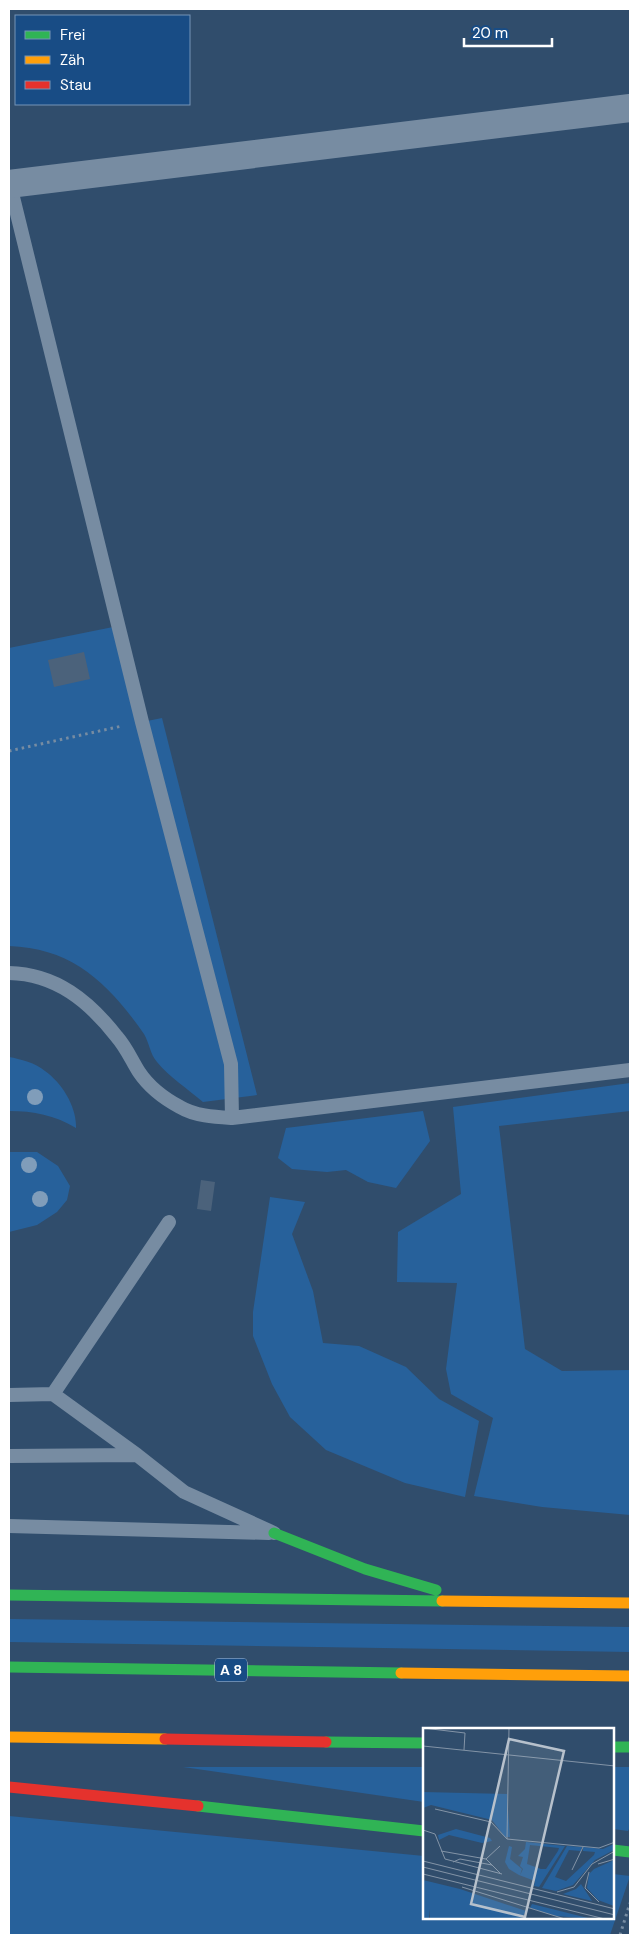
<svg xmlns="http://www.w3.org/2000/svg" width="639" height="1944" font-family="'DM Sans',sans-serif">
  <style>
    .green { fill: #27619b }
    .building { fill: #4b627b }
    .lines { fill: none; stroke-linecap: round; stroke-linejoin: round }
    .path { stroke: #778ca2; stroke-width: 3; stroke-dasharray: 2.5 4; stroke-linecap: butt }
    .lane { stroke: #778ca2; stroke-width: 14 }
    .street { stroke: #778ca2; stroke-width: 28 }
    .fast { stroke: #30b455; stroke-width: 11 }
    .slow { stroke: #ff9f0a; stroke-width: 11 }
    .jam { stroke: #e5322d; stroke-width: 11 }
    .tree { fill: #809dba }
    .labels { text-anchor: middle; stroke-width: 5; stroke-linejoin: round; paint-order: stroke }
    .shield { fill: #184c85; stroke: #bac9da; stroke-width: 1 }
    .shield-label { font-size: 14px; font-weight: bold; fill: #fff }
    .inset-road { fill: none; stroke: #8394a7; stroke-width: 1 }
    .view { fill: #b7c1cc; fill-opacity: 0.15; stroke: #b7c1cc; stroke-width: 2.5 }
    .inset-edge { fill: none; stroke: #fff; stroke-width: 2.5 }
  </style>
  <rect width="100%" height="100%" fill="#304d6c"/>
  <path class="green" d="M118,626L142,722L162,718L257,1095L203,1102C188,1089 169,1077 157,1062C150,1054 149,1042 144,1034C109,984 73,948 9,946V648Z
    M9,1057C20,1059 36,1063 45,1071C62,1083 77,1107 76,1128C54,1115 34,1111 9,1111Z
    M630,1083V1111L499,1126L525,1349L562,1371L630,1370V1515L542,1507L474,1496L493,1418L451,1394L446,1369L457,1283L397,1282L398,1232L461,1194L453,1107Z
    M423,1111L430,1141L396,1188L368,1182L346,1170L327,1172L292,1169L278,1158L286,1128Z
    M9,1152H37L58,1166L70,1186L67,1200L57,1212L37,1225L9,1232Z
    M270,1197L305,1202L292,1234L313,1291L323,1343L359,1346L406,1367L439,1399L479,1421L465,1497L405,1483L326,1450L290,1417L272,1384L253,1336V1312Z
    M9,1619L630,1627V1652L9,1642Z
    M183,1767H424V1802Z
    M613,1767H630V1827L628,1831L613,1829Z
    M9,1816L424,1856V1918H613V1874L630,1876L610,1935H9Z"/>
  <path class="building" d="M84,652L90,679L54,687L48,660Z
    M201,1180L215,1182L211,1211L197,1209Z"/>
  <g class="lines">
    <path class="path" d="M9,751L122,726
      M620,1935L630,1903"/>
    <path class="lane" d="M9,181L142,722L231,1064L232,1118
      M9,973C56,974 89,1001 117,1037C126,1047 132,1061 139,1072C149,1087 165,1099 180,1107C195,1116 215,1117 232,1118L630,1070
      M53,1394L169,1222
      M9,1395L53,1394L137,1455
      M9,1456L137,1455L184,1492L274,1533
      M9,1526L269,1533"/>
    <path class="street" d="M9,184L630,108"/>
    <path class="fast" d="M274,1533L365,1569L436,1590
      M9,1595L442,1601
      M9,1667L401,1673
      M326,1742L424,1743
      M613,1747H630
      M198,1806L424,1831
      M613,1850L630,1852"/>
    <path class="slow" d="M442,1601L630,1603
      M401,1673L630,1676
      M9,1737L165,1739"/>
    <path class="jam" d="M165,1739L326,1742
      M9,1787L198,1806"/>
  </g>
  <g class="tree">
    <circle cx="35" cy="1097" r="8"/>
    <circle cx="29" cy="1165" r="8"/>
    <circle cx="40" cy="1199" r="8"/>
  </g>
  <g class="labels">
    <rect class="shield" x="215" y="1658.5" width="32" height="23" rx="4"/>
    <g class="shield-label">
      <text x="231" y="1675">A 8</text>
    </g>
  </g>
  <g transform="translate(423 1728)">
    <rect width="191" height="191" fill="#304d6c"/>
    <path d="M0,64L84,66L87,109H82L69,92L8,77L0,80ZM33,101L67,110L69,113L59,115L26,107L16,112L15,107ZM103,114L142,118L116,159L111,158L112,153L96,147L86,141L82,134L86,118L89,119L87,131L99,141L97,147L100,141L97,138L100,129L95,128L102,121ZM107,117L136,120L135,123L123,141H118L104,136ZM191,116V122L172,132L150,157L133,163L119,160L144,118L159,119L158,123L146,122L132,149L143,153L171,127L172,124L160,123V119L180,121ZM191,132V178L175,172L164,160L166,146L171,141ZM0,152L37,161L103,183L98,191H7L6,181V191H0ZM158,156L169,173L140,166L153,161ZM109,176L169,191L133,188L107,180Z" fill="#27619b" fill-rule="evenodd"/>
    <path class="inset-road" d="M0,0L42,5L41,22M0,18L192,38M12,81L68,94L84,111L176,120L192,114M0,102L12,106L22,131L79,146M84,111L86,0M18,123L63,131L69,137M63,131L77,118M0,133L192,181M30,134L37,131L69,137L77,145M175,136L192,131M0,139L192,187M149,142L160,119M166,144L162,160L176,174M0,146L182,191M39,159L142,191M134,164L151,159L169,136L192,123"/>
    <path class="view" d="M86,11L141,23L102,189L48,176Z"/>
    <rect width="191" height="191" class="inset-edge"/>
  </g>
  <rect width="639" height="1944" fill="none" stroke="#ffffff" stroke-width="20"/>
  <rect x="15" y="15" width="175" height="90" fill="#184c85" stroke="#7494b6"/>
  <rect x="25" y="31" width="25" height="8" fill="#30b455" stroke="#7494b6"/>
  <text x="60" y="40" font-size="15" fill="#ffffff">Frei</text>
  <rect x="25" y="56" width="25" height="8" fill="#ff9f0a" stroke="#7494b6"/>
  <text x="60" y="65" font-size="15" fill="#ffffff">Zäh</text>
  <rect x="25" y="81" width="25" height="8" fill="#e5322d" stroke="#7494b6"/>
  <text x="60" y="90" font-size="15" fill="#ffffff">Stau</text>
  <path d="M464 38v8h88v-8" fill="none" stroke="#ffffff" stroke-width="2.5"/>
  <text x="472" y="38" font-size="15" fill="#ffffff" stroke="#184c85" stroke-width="4" paint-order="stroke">20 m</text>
</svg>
